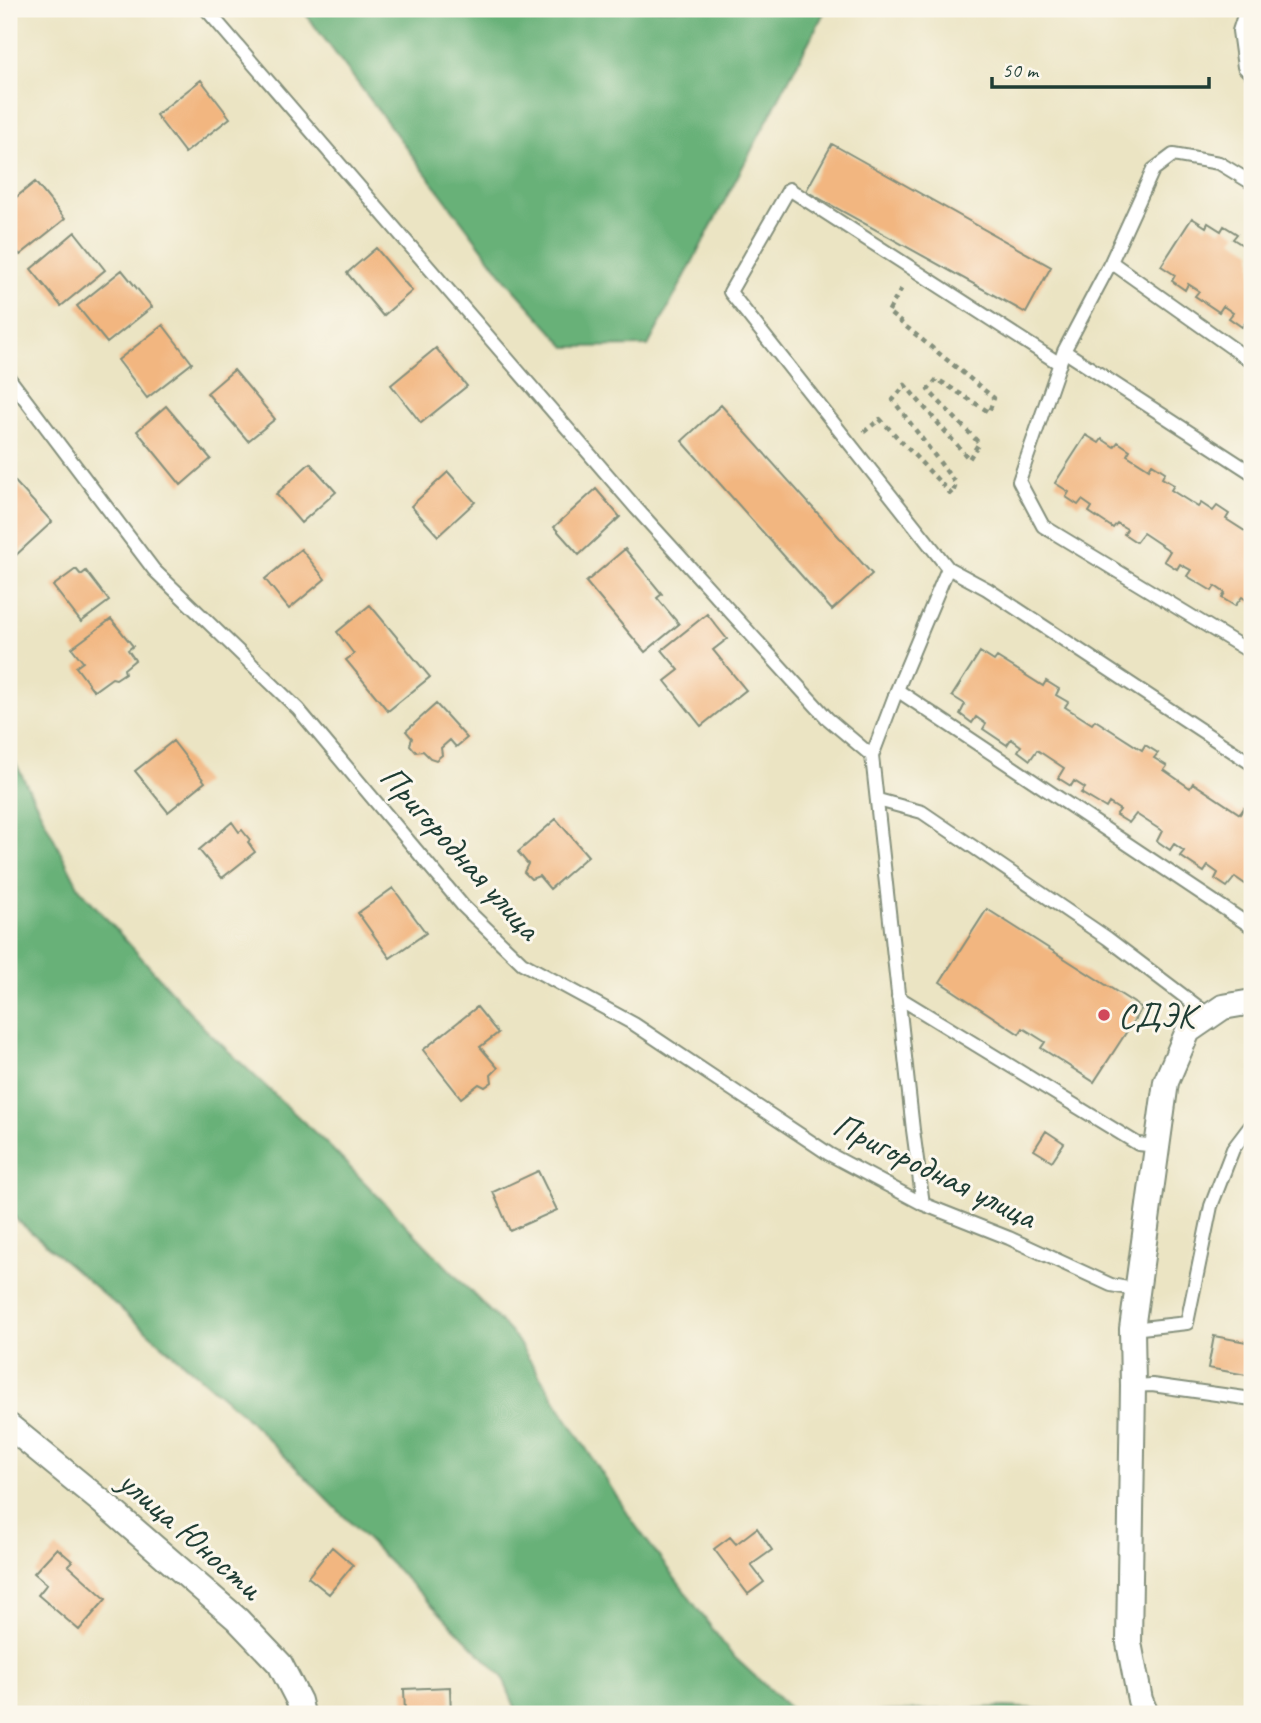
<svg xmlns="http://www.w3.org/2000/svg" width="1261" height="1723" font-family="Caveat,sans-serif">
  <style>
    .forest { fill: #68b178; stroke: #447756; stroke-width: 2 }
    .building { fill: #f2b680 }
    .lines { fill: none; stroke-linecap: round; stroke-linejoin: round }
    .service-casing { stroke: #85907c; stroke-width: 16 }
    .minor-casing { stroke: #85907c; stroke-width: 28 }
    .path { stroke: #85907c; stroke-width: 4.5; stroke-dasharray: 5 5; stroke-linecap: butt }
    .service { stroke: #fff; stroke-width: 12 }
    .minor { stroke: #fff; stroke-width: 24 }
    .poi-dot { fill: #d1495b; stroke: #fbf7ec; stroke-width: 2.5 }
    .labels { text-anchor: middle; stroke-width: 6; stroke-linejoin: round; paint-order: stroke }
    .street-label { font-size: 35px; fill: #1f3d34; stroke: #fbf7ec }
    .poi-label { font-size: 35px; fill: #1f3d34; stroke: #fbf7ec; text-anchor: start }
  </style>
  <rect width="100%" height="100%" fill="#fbf7ec"/>
  <filter id="ink" filterUnits="userSpaceOnUse"><feTurbulence type="fractalNoise" baseFrequency=".0143" numOctaves="2"/><feDisplacementMap in="SourceGraphic" scale="14" xChannelSelector="R" yChannelSelector="G"/><feConvolveMatrix kernelMatrix="1 2 1 2 8 2 1 2 1" color-interpolation-filters="sRGB"/></filter>
  <filter id="wash" filterUnits="userSpaceOnUse"><feTurbulence type="fractalNoise" baseFrequency=".00686" numOctaves="4" result="noise"/><feDisplacementMap in="SourceGraphic" scale="28" xChannelSelector="R" yChannelSelector="G"/><feGaussianBlur stdDeviation="1.57" result="paint"/><feColorMatrix in="noise" values="0 0 0 0 0 0 0 0 0 0 0 0 0 0 0 0 0 1.4 0 .05"/><feComposite in="paint" operator="in"/></filter>
  <g filter="url(#wash)">
    <rect width="100%" height="100%" fill="#ebe4c3"/>
    <path class="forest" d="M302,9H826L648,346L566,347L506,280Z
      M9,750L79,888L205,1029L329,1146L515,1337L633,1522L732,1655L796,1714H518L502,1676L243,1414L16,1219L9,1207Z
      M1005,1707L1070,1711L1072,1714H823Z"/>
    <g id="blocks">
      <path class="building" d="M201,80L230,118L185,153L156,115Z
        M832,144L1051,267L1026,313L806,191Z
        M35,182L65,219L20,255L9,241V203Z
        M1192,218L1206,227L1208,223L1221,231L1224,226L1237,234L1233,239L1252,251V319L1249,317L1242,327L1229,318L1233,313L1223,306L1219,312L1195,296L1199,291L1188,284L1185,290L1172,281L1175,275L1161,266Z
        M75,232L105,270L61,306L31,269Z
        M376,248L412,291L383,316L347,273Z
        M122,270L152,307L107,343L77,306Z
        M163,325L192,363L147,398L118,360Z
        M436,348L467,386L421,423L391,385Z
        M234,370L275,419L248,441L207,393Z
        M721,405L872,574L832,610L682,441Z
        M166,406L211,459L181,485L137,431Z
        M1086,435L1099,443L1102,439L1114,447L1118,442L1130,450L1127,455L1149,469L1152,464L1165,472L1162,478L1174,485L1171,490L1198,507L1201,503L1213,511L1217,506L1229,514L1226,519L1248,533L1252,526V604L1242,597L1235,606L1222,598L1225,593L1215,586L1212,591L1187,576L1191,570L1180,564L1177,569L1164,561L1170,551L1143,533L1136,542L1124,534L1127,529L1117,523L1113,528L1089,512L1092,507L1082,500L1078,505L1066,497L1069,492L1055,483Z
        M310,463L336,492L301,523L276,494Z
        M448,472L475,502L438,536L411,506Z
        M9,475L52,522L15,556L9,549Z
        M596,489L620,517L579,555L554,527Z
        M301,549L325,579L289,609L265,579Z
        M625,549L662,594L657,598L679,624L645,652L586,582Z
        M76,569L81,575L86,571L109,601L81,622L53,586Z
        M370,605L430,677L388,711L346,660L354,654L337,632Z
        M707,614L727,639L713,650L746,690L701,726L665,681L679,670L662,650Z
        M111,619L133,646L128,650L135,660L124,669L125,673L116,679L112,678L94,691L76,667L83,662L72,648Z
        M980,652L994,661L997,657L1043,686L1046,681L1059,689L1056,695L1068,702L1065,707L1092,724L1095,720L1142,750L1145,745L1158,753L1154,758L1167,766L1164,770L1190,788L1193,783L1240,814L1244,808L1252,814V880L1248,886L1235,877L1227,887L1215,879L1218,873L1208,866L1204,872L1180,856L1184,851L1174,844L1170,850L1157,841L1162,831L1136,814L1129,823L1116,815L1120,810L1109,803L1106,808L1081,793L1085,788L1074,781L1071,786L1058,778L1064,768L1037,750L1030,760L1018,751L1021,746L1011,739L1007,745L983,729L986,724L976,717L972,723L960,714L965,704L952,696Z
        M436,704L467,738L456,747L450,740L441,748L442,755L436,760L430,758L423,751L416,752L410,745L412,738L406,731Z
        M173,741L205,782L168,812L135,771Z
        M556,819L588,856L550,889L539,876L531,879L524,872L528,864L518,852Z
        M232,822L239,832L242,830L250,840L248,842L255,852L222,878L199,850Z
        M393,888L426,933L390,958L358,913Z
        M987,909L1142,1008L1094,1082L1041,1048L1045,1042L1023,1028L1019,1034L940,982Z
        M477,1007L498,1033L480,1047L498,1068L491,1075L492,1082L485,1087L479,1084L461,1098L423,1050Z
        M1046,1131L1064,1143L1052,1161L1034,1150Z
        M538,1171L557,1210L510,1231L493,1192Z
        M1214,1336L1252,1343V1376L1208,1368Z
        M757,1528L772,1550L751,1565L764,1582L748,1594L714,1549L730,1537L736,1544Z
        M332,1547L353,1565L329,1594L308,1577Z
        M57,1548L72,1561L68,1565L106,1599L79,1630L38,1595L47,1584L34,1573Z
        M450,1687L451,1714H405L404,1689Z"/>
    </g>
  </g>
  <g filter="url(#ink)">
    <use href="#blocks" fill-opacity="0" stroke="#85907c" stroke-width="2"/>
    <g class="lines">
      <g class="service-casing">
        <path id="service" d="M206,9L636,508L827,718L872,756
          M1246,9L1239,31L1244,67L1252,75
          M1252,183L1219,163L1173,155L1153,170L1111,262L1064,351L1019,481L1043,526L1252,653
          M1111,262L1252,362
          M1064,351L1252,473
          M1060,364L789,189L730,292L948,568L987,589L1252,764
          M9,378L154,570L298,709L463,906L522,963L634,1024L829,1154L923,1204L1009,1238L1111,1285L1138,1290
          M897,690L1252,927
          M878,800L922,812L1107,938L1210,1016
          M898,997L1138,1144L1158,1146
          M923,1204L913,1130L872,756L897,690L948,568
          M1132,1329L1187,1323L1211,1206L1233,1149L1252,1124
          M1133,1386L1152,1385L1252,1399"/>
      </g>
      <g class="minor-casing">
        <path id="minor" d="M9,1426L102,1502L237,1619L280,1664L299,1701L302,1714
          M1146,1714L1140,1700L1129,1643L1133,1386L1132,1329L1166,1082L1188,1031L1223,1007L1252,1002"/>
      </g>
      <path class="path" d="M864,432L880,419L952,495L956,484L893,400L905,385L969,459L979,443L928,390L937,379L989,412L994,398L888,312L903,286"/>
      <use href="#service" class="service"/>
      <use href="#minor" class="minor"/>
    </g>
  </g>
  <circle class="poi-dot" cx="1104" cy="1015" r="7"/>
  <g class="labels">
    <g class="street-label">
      <text transform="translate(461 852) rotate(48)" y="12">Пригородная улица</text>
      <text transform="translate(935 1170) rotate(26)" y="12">Пригородная улица</text>
      <text transform="translate(191 1534) rotate(41)" y="12">улица Юности</text>
    </g>
    <g class="poi-label">
      <text x="1118" y="1027">СДЭК</text>
    </g>
  </g>
  <rect width="1261" height="1723" fill="none" stroke="#fbf7ec" stroke-width="35"/>
  <path d="M992 77v10h217v-10" fill="none" stroke="#1f3d34" stroke-width="3.5"/>
  <text x="1002" y="77" font-size="21" fill="#1f3d34" stroke="#fbf7ec" stroke-width="5" paint-order="stroke">50 m</text>
</svg>
